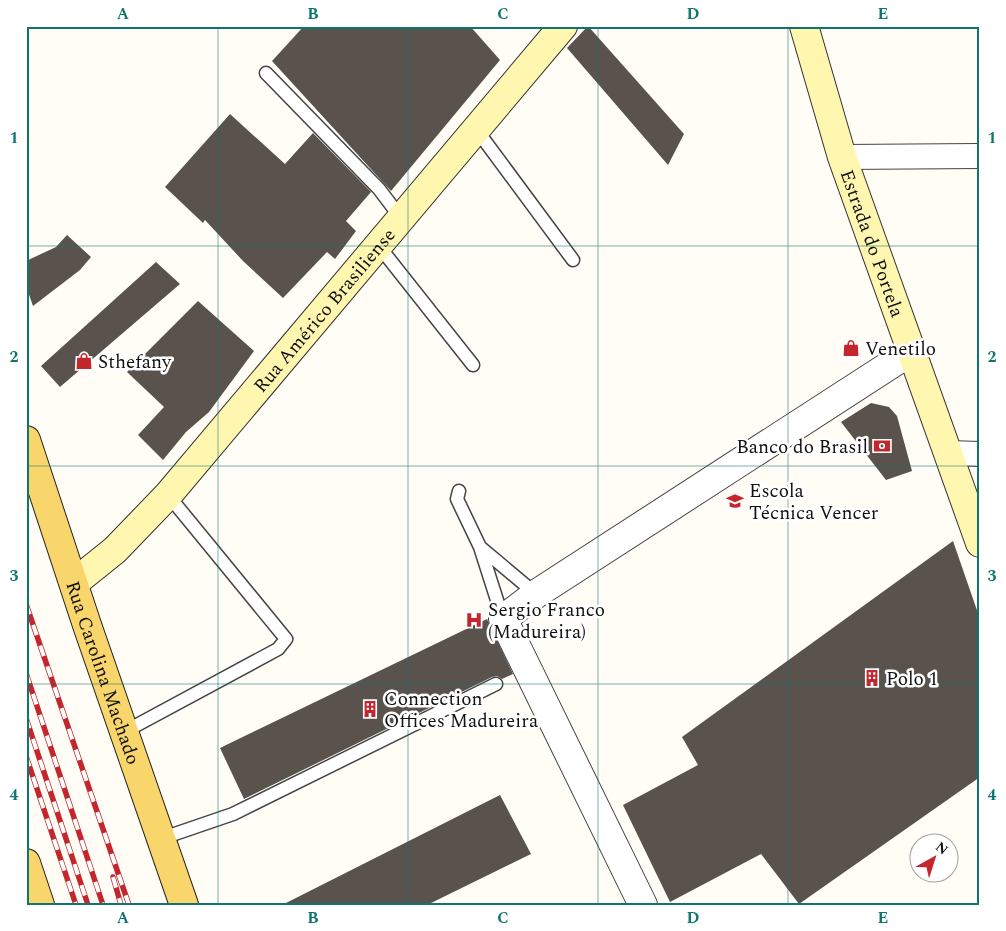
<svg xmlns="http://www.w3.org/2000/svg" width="1006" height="931" font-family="Spectral,serif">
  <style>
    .building { fill: #5a524d }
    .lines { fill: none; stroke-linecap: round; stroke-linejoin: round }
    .service-casing { stroke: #444; stroke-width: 15 }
    .minor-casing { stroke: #444; stroke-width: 26 }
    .tertiary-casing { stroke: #444; stroke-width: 30 }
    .secondary-casing { stroke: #333; stroke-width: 30 }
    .primary-casing { stroke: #222; stroke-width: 30 }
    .service { stroke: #fff; stroke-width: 12 }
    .minor { stroke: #fff; stroke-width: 24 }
    .tertiary { stroke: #fff; stroke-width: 28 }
    .secondary { stroke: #fff6b0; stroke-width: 28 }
    .primary { stroke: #f9d66b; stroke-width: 28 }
    .rail-casing { stroke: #c4262e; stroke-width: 5.5 }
    .rail { stroke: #fff; stroke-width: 4; stroke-dasharray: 11; stroke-linecap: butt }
    .grid { fill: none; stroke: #0f766e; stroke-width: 1; stroke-opacity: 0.55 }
    .labels { text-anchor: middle; stroke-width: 5; stroke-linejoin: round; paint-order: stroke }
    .street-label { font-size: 19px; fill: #111; stroke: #fff }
    .poi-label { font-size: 19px; fill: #111; stroke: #fff; text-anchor: start }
    .neatline { fill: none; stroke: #0f766e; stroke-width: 2 }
    .grid-label { font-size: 16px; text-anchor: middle; font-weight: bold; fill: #0f766e }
  </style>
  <rect width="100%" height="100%" fill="#fffdf5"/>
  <path class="building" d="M304,26H470L500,60L391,191L272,61Z
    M588,26L684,134L668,165L567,48Z
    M230,114L285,164L313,133L371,192L346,221L356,231L335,259L327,252L283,298L243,261L205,220L203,223L165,187Z
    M67,235L91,257L80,270L33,306L26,286V261L56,247Z
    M156,262L180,284L60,387L41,366Z
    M198,301L254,351L209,412L186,432L163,460L138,435L164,407L127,372Z
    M871,403L889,407L897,416L912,471L886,480L841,422Z
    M953,541L980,619V777L799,904L761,854L670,902L623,805L698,765L682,737Z
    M487,619L513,674L502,679L497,676L492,677L244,799L220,748Z
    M500,795L531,854L427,905H282Z"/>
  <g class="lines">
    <g class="service-casing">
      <path id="service" d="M266,73L379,189L401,218
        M476,129L573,260
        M378,245L473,365
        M459,491L457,499L480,547L503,619
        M480,547L536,594
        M124,732L278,649L286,639L168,495
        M160,839L233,814L496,684"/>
    </g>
    <g class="minor-casing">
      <path id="minor" d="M842,157L980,156
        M948,453L980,454"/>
    </g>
    <g class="tertiary-casing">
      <path id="tertiary" d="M643,905L503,619L536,594L910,352"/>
    </g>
    <g class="secondary-casing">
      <g id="secondary">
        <path id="s1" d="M804,26L842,157L980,543"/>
        <path id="s2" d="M74,583L115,550L168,495L563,26"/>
      </g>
    </g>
    <g class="primary-casing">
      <g id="primary">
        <path id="s3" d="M26,440L87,625L184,905"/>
        <path d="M26,863L40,905"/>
      </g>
    </g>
    <use href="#service" class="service"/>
    <use href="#minor" class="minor"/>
    <use href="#tertiary" class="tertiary"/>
    <use href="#secondary" class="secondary"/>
    <use href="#primary" class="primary"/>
    <g class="rail-casing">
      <path id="rail" d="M26,604L129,905
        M26,673L103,905
        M26,718L88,905
        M26,756L76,905
        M113,877L121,905"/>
    </g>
    <use href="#rail" class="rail"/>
  </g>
  <path class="grid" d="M218,26V905M408,26V905M598,26V905M788,26V905M26,246H980M26,466H980M26,684H980"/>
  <defs>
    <g id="shop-bare" transform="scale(1.35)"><path d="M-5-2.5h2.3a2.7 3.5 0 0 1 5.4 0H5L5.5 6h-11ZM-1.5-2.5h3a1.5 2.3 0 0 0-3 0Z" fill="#c4262e" stroke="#fff" stroke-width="2.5" paint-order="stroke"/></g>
    <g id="bank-bare" transform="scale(1.35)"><path d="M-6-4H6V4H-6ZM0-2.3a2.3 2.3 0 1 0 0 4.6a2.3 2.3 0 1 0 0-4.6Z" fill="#c4262e" stroke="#fff" stroke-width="2.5" paint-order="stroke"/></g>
    <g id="university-bare" transform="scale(1.35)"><path d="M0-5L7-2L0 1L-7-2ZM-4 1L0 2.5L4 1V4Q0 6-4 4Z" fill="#c4262e" stroke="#fff" stroke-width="2.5" paint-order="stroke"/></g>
    <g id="hospital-bare" transform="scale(1.35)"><path d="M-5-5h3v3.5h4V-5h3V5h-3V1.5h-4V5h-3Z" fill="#c4262e" stroke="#fff" stroke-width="2.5" paint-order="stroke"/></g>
    <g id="building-bare" transform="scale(1.35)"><path d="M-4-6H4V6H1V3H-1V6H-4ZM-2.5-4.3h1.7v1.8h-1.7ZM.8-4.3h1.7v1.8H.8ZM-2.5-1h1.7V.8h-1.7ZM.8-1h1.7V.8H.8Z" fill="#c4262e" stroke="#fff" stroke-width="2.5" paint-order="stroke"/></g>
  </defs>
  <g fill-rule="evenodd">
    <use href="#shop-bare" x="851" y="348"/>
    <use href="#shop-bare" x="84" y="361"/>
    <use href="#bank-bare" x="882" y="446"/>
    <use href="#university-bare" x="735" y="501"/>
    <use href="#hospital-bare" x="474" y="620"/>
    <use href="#building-bare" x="872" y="678"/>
    <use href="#building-bare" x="370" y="709"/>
  </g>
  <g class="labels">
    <g class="street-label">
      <text dy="7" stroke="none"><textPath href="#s1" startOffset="228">Estrada do Portela</textPath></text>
      <text dy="7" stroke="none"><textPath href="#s2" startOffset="371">Rua Américo Brasiliense</textPath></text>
      <text dy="7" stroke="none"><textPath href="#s3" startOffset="245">Rua Carolina Machado</textPath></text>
    </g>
    <g class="poi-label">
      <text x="865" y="355">Venetilo</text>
      <text x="98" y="368">Sthefany</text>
      <text x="868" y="453" text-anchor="end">Banco do Brasil</text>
      <text x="749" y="497">Escola<tspan x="749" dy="22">Técnica Vencer</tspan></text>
      <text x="488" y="616">Sergio Franco<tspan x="488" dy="22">(Madureira)</tspan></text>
      <text x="886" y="685">Polo 1</text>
      <text x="384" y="705">Connection<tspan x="384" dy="22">Offices Madureira</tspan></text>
    </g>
  </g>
  <rect width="1006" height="931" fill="none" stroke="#ffffff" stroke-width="55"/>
  <g transform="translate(934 858) rotate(39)"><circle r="24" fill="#ffffff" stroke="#a0a0a0"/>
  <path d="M0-4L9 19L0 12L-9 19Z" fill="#c4262e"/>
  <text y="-8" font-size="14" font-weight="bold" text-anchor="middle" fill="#111111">N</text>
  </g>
  <rect x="28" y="28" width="950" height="876" class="neatline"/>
  <g class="grid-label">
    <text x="123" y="19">A</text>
    <text x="313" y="19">B</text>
    <text x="503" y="19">C</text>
    <text x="693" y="19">D</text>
    <text x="883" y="19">E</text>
    <text x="14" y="143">1</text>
    <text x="992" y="143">1</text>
    <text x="14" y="362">2</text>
    <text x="992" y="362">2</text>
    <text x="14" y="581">3</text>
    <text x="992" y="581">3</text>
    <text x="14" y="800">4</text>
    <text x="992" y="800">4</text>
    <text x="123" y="923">A</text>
    <text x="313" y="923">B</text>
    <text x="503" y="923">C</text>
    <text x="693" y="923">D</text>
    <text x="883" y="923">E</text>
  </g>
</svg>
